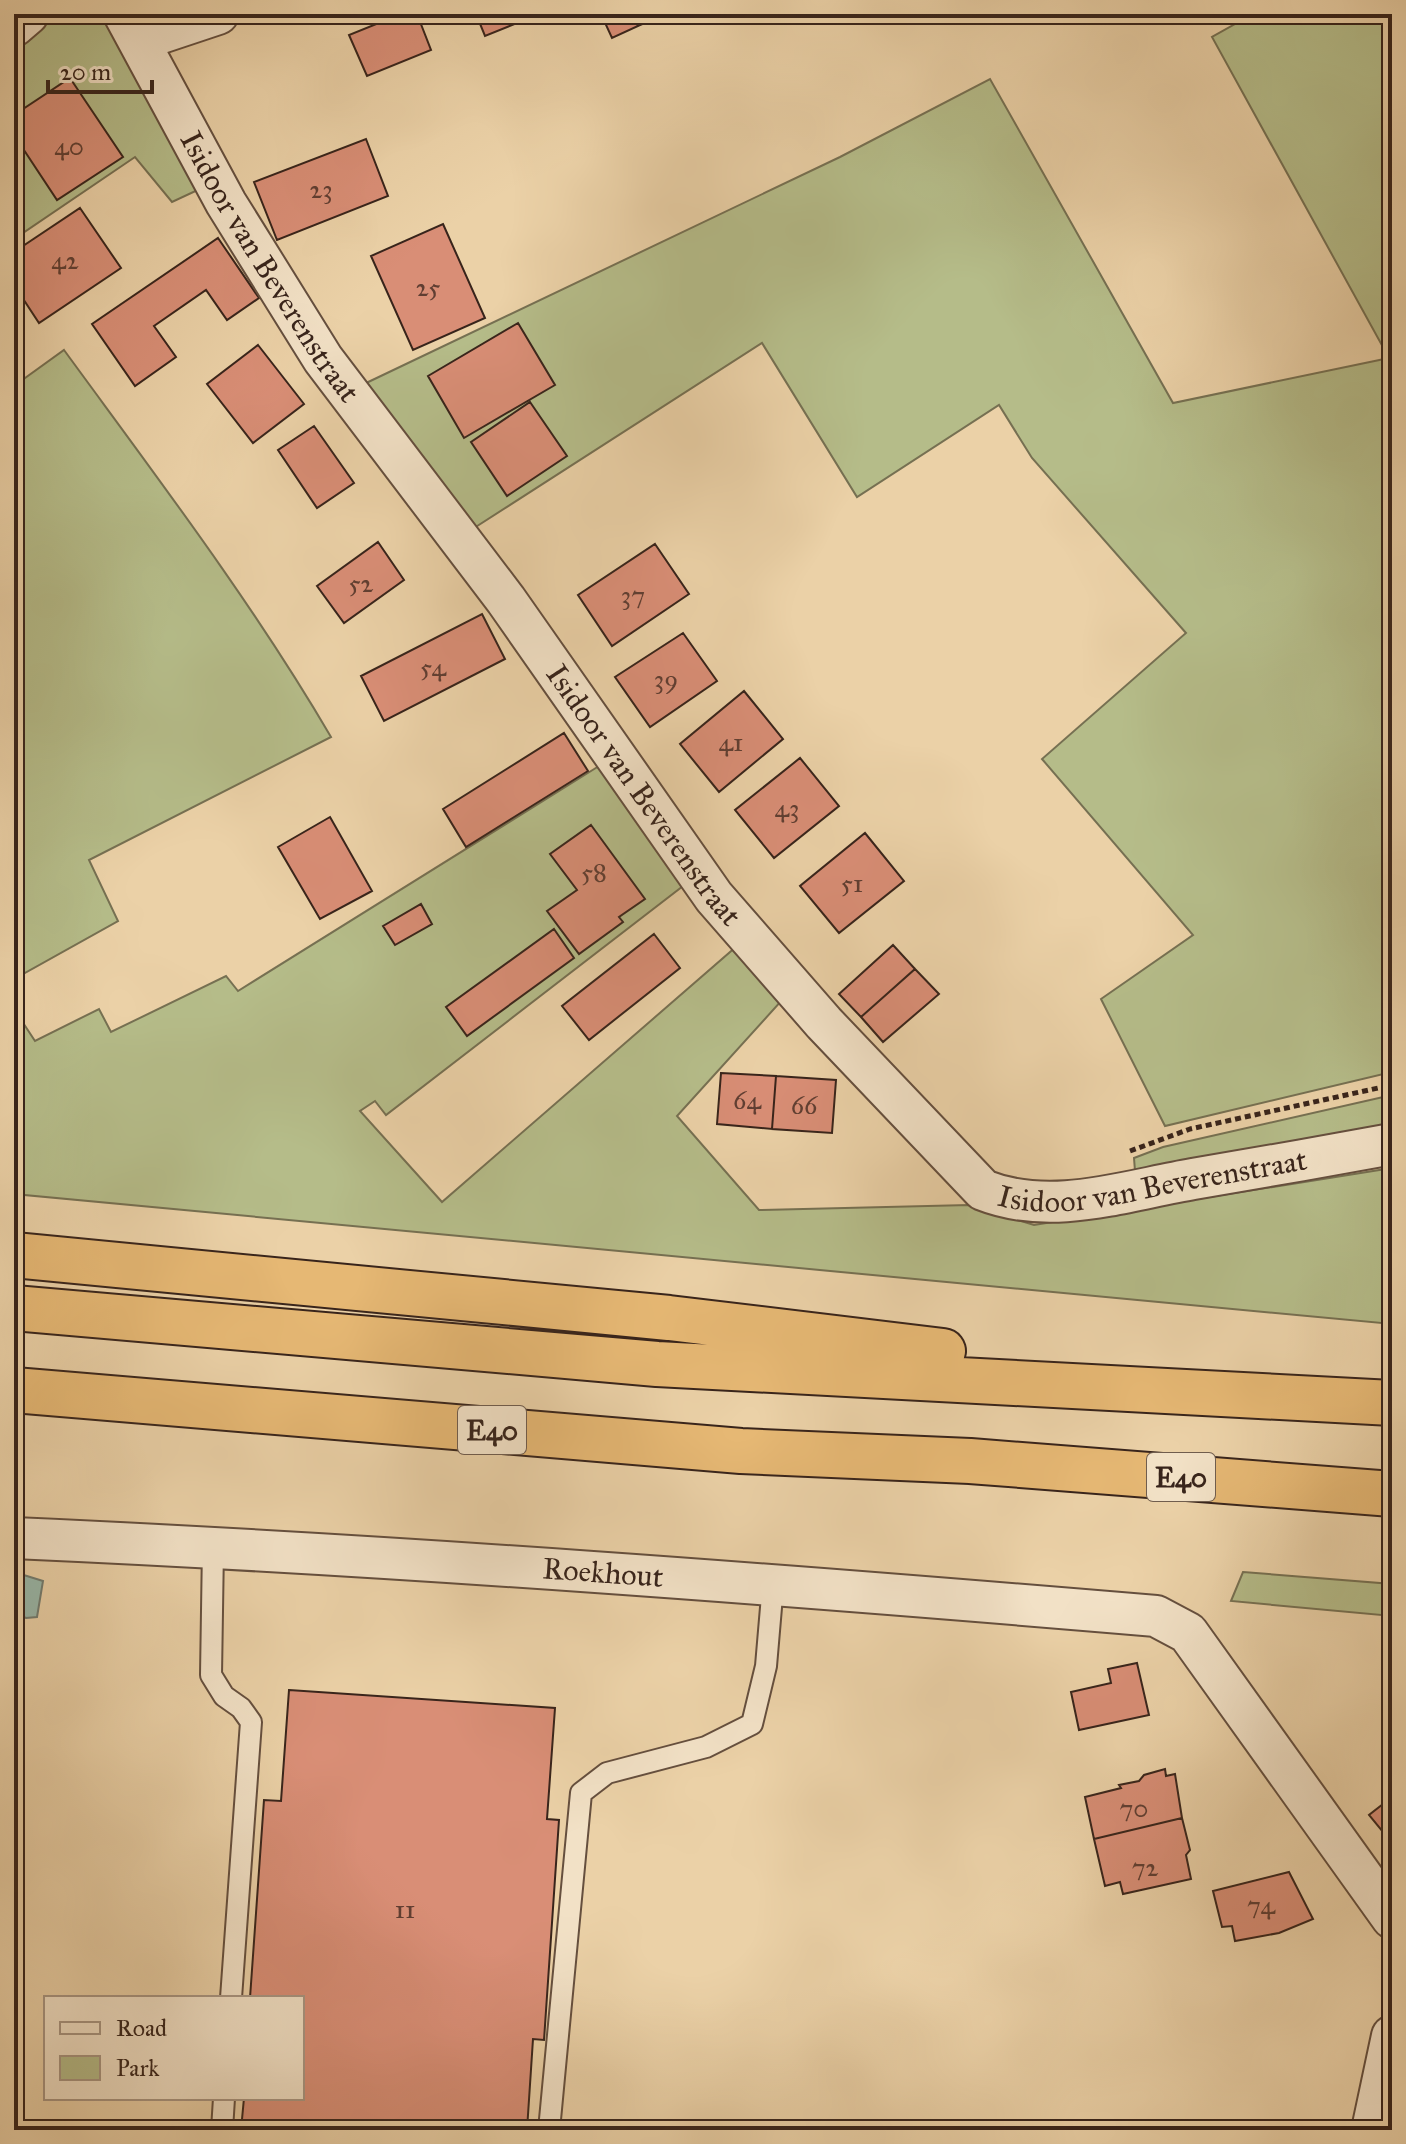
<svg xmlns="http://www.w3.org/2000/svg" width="1406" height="2144" font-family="'IM FELL Great Primer',serif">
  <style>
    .green { fill: #b5bc89; stroke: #767052; stroke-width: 2 }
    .water { fill: #98b7a9; stroke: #727c70; stroke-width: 2 }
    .building { fill: #d98e76; stroke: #38241b; stroke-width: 2 }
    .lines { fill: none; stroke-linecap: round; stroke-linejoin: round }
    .lane-casing { stroke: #654f3e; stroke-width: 24 }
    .street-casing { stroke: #654f3e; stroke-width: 44 }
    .highway-casing { stroke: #38241b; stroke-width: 48 }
    .path { stroke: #38241b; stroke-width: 5; stroke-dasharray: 6 4; stroke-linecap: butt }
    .lane { stroke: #f2e1c6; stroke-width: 20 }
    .street { stroke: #f2e1c6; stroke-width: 40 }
    .highway { stroke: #e6b874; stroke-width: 44 }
    .labels { text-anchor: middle; stroke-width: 6; stroke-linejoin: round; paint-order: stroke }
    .number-label { font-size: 26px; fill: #603e32 }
    .shield { fill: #f2e1c6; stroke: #705d4e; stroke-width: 2 }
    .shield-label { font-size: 28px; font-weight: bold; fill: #38241b }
    .street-label { font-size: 30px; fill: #38241b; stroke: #f2e1c6 }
  </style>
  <rect width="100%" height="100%" fill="#ebd1a7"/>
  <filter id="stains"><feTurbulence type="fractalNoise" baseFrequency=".0025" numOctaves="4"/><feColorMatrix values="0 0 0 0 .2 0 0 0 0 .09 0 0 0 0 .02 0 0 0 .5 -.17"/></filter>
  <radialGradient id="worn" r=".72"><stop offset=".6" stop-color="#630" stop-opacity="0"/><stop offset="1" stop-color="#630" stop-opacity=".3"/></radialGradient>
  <path class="green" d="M45,14H104L202,188L172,202L135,157L14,239V38Z
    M1253,14H1392V1072L1165,1126L1101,999L1193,935L1042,759L1186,633L1032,458L999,405L857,497L762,343L471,530L362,385L840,157L990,79L1173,403L1389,358L1212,37Z
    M64,350C156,476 252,602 331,737L89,860L118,921L14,979V386Z
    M599,766L683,886L386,1115L375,1101L360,1111L442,1202L737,946L783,999L677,1116L759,1210L969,1205L1034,1225L1392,1168V1324L14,1194V1009L35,1041L99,1009L111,1032L226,976L238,991Z
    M1392,1095V1125L1135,1171L1134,1158L1163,1147Z
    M1243,1572L1392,1584V1616L1231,1601Z"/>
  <path class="water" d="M14,1572L43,1581L37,1617L26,1618L14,1613Z"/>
  <path class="building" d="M401,14H417L431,50L367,76L349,35Z
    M476,14H539L485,36Z
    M601,14H633L638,26L612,38Z
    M633,14H666L638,26Z
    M70,78L123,157L57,200L14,135V115Z
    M366,139L388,196L277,240L254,182Z
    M80,208L121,268L39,323L14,285V252Z
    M443,224L485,318L413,350L371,256Z
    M218,238L259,298L227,320L206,290L154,326L176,357L135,386L92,324Z
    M518,323L555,385L464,438L428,376Z
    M258,345L304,404L253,443L207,384Z
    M530,402L567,456L507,496L471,442Z
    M314,426L354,483L317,508L278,450Z
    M378,542L404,580L344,623L317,586Z
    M655,544L689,594L612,646L578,595Z
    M482,614L505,659L384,721L361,676Z
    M683,633L717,681L650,727L615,677Z
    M744,691L783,739L719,792L680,744Z
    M564,733L588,771L466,847L443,809Z
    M800,758L839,806L774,858L735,810Z
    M330,817L372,891L320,919L278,847Z
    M591,825L645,899L619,917L623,922L579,954L547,911L577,890L550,854Z
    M865,833L904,881L839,933L800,886Z
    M421,904L432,924L395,945L383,926Z
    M554,929L574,958L467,1036L446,1007Z
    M654,934L680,968L589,1040L562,1006Z
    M893,945L915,969L861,1017L839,994Z
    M915,969L939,994L883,1042L861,1017Z
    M721,1073L776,1076L772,1129L717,1124Z
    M776,1076L836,1080L832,1133L772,1129Z
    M1137,1663L1149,1715L1079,1730L1071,1692L1111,1683L1108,1669Z
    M289,1690L555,1708L547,1819L559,1820L544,2040L533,2039L527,2130H241L244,2098H302V1998H250L264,1800L281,1801Z
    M1165,1769L1166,1776L1175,1774L1182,1818L1094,1839L1085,1797L1121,1788L1119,1785L1139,1781L1144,1775Z
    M1392,1797V1843L1369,1815Z
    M1182,1818L1190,1850L1186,1855L1191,1879L1123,1894L1120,1882L1105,1886L1094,1839Z
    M1289,1872L1313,1919L1279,1933L1235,1941L1232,1926L1222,1927L1213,1891Z"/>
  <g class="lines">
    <g class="lane-casing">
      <path id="lane" d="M213,1547L211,1675L224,1696L241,1708L251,1722L231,1998
        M222,2130L224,2098
        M549,2130L581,1793L607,1773L706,1747L752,1724L766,1666L773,1584"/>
    </g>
    <g class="street-casing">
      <g id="street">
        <path id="s1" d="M124,14L226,203L323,359L506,600L714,897L824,1023L983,1190C1051,1217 1124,1191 1193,1179C1259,1168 1326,1156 1392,1144"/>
        <path d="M14,26L28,14"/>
        <path d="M140,40L218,14"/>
        <path id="s2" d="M14,1538C395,1555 776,1584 1156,1616L1188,1633L1392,1918"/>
        <path d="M1372,2130L1392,2036"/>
      </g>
    </g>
    <g class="highway-casing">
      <path id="highway" d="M14,1255L669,1318L943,1351
        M14,1308L657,1364L1392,1403
        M14,1390L741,1451L970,1461L1392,1494"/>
    </g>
    <path class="path" d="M1130,1151L1190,1129L1392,1085"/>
    <use href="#lane" class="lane"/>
    <use href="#street" class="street"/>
    <use href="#highway" class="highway"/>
  </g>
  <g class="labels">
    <g class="number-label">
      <text x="69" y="155">40</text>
      <text x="321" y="198">23</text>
      <text x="65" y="269">42</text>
      <text x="428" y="296">25</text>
      <text x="361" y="592">52</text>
      <text x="633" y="604">37</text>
      <text x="433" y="676">54</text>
      <text x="666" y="688">39</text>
      <text x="731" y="751">41</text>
      <text x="787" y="817">43</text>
      <text x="594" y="881">58</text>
      <text x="852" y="892">51</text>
      <text x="747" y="1109">64</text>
      <text x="804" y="1114">66</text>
      <text x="1134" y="1817">70</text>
      <text x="1145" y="1876">72</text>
      <text x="1261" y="1914">74</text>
      <text x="405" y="1918">11</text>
    </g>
    <g class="shield">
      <rect x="458" y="1406" width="68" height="48" rx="6"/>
      <rect x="1147" y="1453" width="68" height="48" rx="6"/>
    </g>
    <g class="shield-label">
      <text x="492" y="1440">E40</text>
      <text x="1181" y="1487">E40</text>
    </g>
    <g class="street-label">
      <text dy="10" stroke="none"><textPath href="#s1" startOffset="292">Isidoor van Beverenstraat</textPath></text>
      <text dy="10" stroke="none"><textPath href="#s1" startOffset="940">Isidoor van Beverenstraat</textPath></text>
      <text dy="10" stroke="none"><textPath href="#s1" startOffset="1634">Isidoor van Beverenstraat</textPath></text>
      <text dy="10" stroke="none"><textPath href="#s2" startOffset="590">Roekhout</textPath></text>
    </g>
  </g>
  <rect width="1406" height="2144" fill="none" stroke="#ebd1a7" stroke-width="48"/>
  <rect x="16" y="16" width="1374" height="2112" fill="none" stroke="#38241b" stroke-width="4"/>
  <rect x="24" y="24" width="1358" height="2096" fill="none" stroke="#38241b" stroke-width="2"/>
  <rect x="44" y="1996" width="260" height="104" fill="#f2e1c6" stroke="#a89582" stroke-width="2"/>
  <rect x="60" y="2022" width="40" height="12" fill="#f2e1c6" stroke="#a89582" stroke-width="2"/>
  <text x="116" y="2036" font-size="24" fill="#38241b">Road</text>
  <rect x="60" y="2056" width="40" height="24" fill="#b5bc89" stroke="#a89582" stroke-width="2"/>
  <text x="116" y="2076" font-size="24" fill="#38241b">Park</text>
  <path d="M48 80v12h104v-12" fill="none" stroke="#38241b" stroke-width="4"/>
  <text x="60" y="80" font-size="24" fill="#38241b" stroke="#f2e1c6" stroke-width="6" paint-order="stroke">20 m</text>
  <rect width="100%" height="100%" filter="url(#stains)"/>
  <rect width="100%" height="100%" fill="url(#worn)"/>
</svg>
